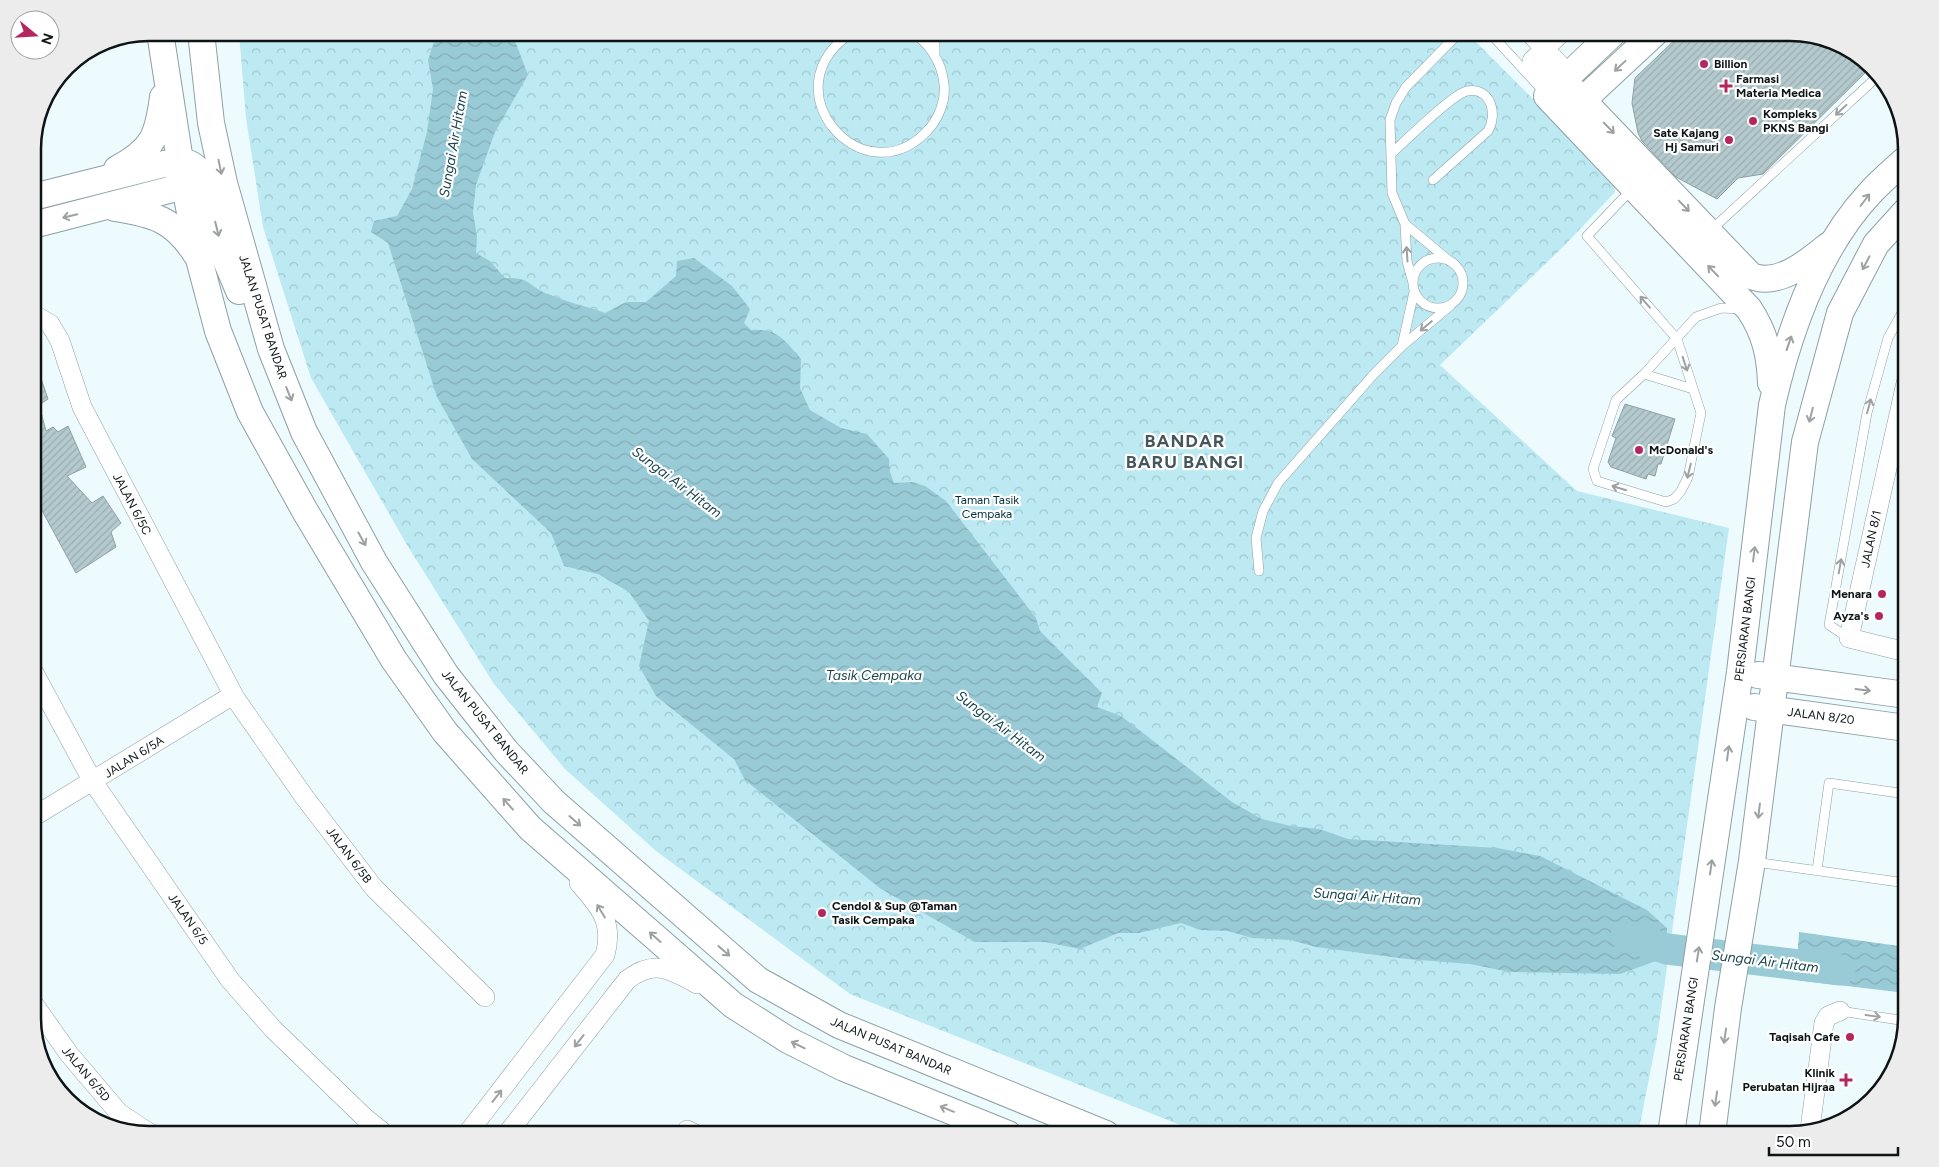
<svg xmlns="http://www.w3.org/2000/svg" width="1939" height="1167" font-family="Figtree,sans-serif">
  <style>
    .park { fill: url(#park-crowns) }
    .water { fill: url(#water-waves) }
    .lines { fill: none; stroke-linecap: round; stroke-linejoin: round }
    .river { stroke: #99cbd6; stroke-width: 31 }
    .building { fill: url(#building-hatch); stroke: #8ea1a6 }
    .lane-casing { stroke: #8da0a4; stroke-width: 10 }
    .street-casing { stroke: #8da0a4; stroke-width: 20 }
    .secondary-casing { stroke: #8da0a4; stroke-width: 28 }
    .lane { stroke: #fff; stroke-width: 9 }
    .street { stroke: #fff; stroke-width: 19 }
    .secondary { stroke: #fff; stroke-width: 26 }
    .oneway { stroke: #9ea1a1 }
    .poi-dot { fill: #b3275e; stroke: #fff; stroke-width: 2 }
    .labels { text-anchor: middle; stroke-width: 4.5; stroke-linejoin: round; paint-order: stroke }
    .poi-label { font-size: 12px; font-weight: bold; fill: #0c1415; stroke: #fff; text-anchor: start }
    .street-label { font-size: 12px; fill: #0c1415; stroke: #fff }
    .park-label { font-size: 12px; fill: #00313a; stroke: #fff }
    .water-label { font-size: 14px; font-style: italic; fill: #1a464f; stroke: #fff }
    .district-label { font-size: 18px; font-weight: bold; letter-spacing: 1px; fill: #45575b; stroke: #fff }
    .rim { fill: none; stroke: #0c1415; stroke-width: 2.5 }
  </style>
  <defs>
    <pattern id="park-crowns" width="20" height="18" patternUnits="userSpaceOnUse" patternTransform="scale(1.25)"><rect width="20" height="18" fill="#bce9f2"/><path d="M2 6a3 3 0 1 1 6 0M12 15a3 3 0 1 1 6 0" fill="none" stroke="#a0c7cf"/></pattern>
    <pattern id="water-waves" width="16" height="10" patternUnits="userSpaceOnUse" patternTransform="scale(1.25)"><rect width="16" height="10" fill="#99cbd6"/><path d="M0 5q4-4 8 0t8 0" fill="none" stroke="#83adb7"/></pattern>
    <pattern id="building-hatch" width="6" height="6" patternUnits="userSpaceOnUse" patternTransform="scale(1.25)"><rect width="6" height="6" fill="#b5cace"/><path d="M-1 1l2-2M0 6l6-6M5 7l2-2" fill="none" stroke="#9aadb0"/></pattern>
  </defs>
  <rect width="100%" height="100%" fill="#eefbfe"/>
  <path class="park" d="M239,33H1467L1614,180L1615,192L1564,246L1440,365L1577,491L1729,528L1657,1038L1638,1134H1203L850,994L656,851L565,769L494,684L407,545L311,378L263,227L246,118Z"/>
  <path class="water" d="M434,33H512L528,75L495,132L476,185L473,212L477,236L476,253L490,261L505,278C532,277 527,286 548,294C566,302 586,306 605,313L626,302H646L676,276L677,261L694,258L732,286L750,309L744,323L751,330C778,328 785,341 801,359L800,388L810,410L841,428L867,434L889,459L890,472L894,483L912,482L925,486L946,501L1036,618L1040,631L1102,693L1097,707L1121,716L1232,802L1262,819L1291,826L1319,829L1348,839L1497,848L1540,856L1647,910L1667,928V949L1656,961L1620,974L1510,972L1470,964L1407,959L1316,947L1290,940L1252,938L1228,931L1200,930L1181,923L1139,933H1118L1080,949L1045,942H975L881,889L745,780L734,759L656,696L639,666L649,621L629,592L598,574L564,566L551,533L472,459L437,397L388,243L371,232L374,221L397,216L412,189L427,132L433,89L428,60L434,42Z
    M1799,932L1906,947V993L1796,980Z"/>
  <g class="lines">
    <path class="river" d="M1626,936L1667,949L1840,970"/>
  </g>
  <path class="building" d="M1683,32H1789L1848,48L1869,69L1763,174L1738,178L1717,199L1676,177L1642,141L1638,133L1632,103L1635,78Z
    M35,361L48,399L39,405L46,431L53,427L58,432L68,426L86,467L67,476L92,503L103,496L121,523L111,532L116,547L76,573L33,494V362Z
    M1625,404L1675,419L1661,464H1658L1655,476L1648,474L1646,479L1611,467L1608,462L1616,438L1612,436Z"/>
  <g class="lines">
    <g class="lane-casing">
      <path id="lane" d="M853,32C765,88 864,200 928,130C939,118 946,100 944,84C942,63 929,41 910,32
        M1489,32L1546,94
        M935,55V39L941,32
        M1392,153C1404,142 1454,93 1467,91C1491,87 1498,114 1488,131L1433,180
        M1632,189L1587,236L1677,339L1701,413L1688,477L1681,491L1674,499L1666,502L1597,481L1593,469L1616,400L1644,374L1696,317L1721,308L1741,309
        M1405,224L1447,259
        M1710,231L1877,77
        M1413 283a25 25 0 1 1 50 0a25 25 0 1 1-50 0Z
        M1413,283L1407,261L1405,224L1392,193L1390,120L1396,103L1406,87L1460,32
        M1402,346L1414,292
        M1644,374L1693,389
        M1259,571L1256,538L1263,511L1278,483L1374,374L1402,346L1450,306
        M1849,638L1829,625L1867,413L1888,338L1906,306
        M1755,862L1906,883
        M1817,870L1829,783L1906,794
        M1840,1011L1906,1021"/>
    </g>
    <g class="street-casing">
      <path id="street" d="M1529,32L1569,75
        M1558,86L1532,61L1562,32
        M33,314L50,324L60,341L82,407L235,698L305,798L374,888L485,997
        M1906,383L1849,638L1906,652
        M33,671L93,782L230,980L273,1029L363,1116L385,1134
        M33,817L233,695
        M33,1003L69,1054L119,1113L151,1134
        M1810,1129L1824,1023L1828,1016L1840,1011
        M687,1130L695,1134
        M467,1134L605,955C614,922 600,907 579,883
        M507,1134L627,980C654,959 670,969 697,984"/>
    </g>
    <g class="secondary-casing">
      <path id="secondary" d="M160,32L180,161L199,259L218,331L250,412L305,511L394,660L445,732L530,828L733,1005L788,1040L844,1068L1008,1134
        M201,32L211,123L224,183L271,349L304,432L374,562L446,675L506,751L554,802L758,980L839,1025L1106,1134
        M1614,32L1547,96L1749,309C1765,333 1770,355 1771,383
        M1563,80L1751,276C1779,287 1808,262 1829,245
        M1570,112L1656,32
        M117,169C153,150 158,136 163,97
        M33,197L164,164C184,160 194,160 204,180L223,253L239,291
        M115,208C153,214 174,219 196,254
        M33,225L169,190L188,182L196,172
        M1758,675L1906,695
        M1754,707L1906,728
        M1671,1134L1740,672L1772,405C1789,330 1817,250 1870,193C1881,181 1894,170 1906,159
        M1712,1134L1728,1008L1752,861L1805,442L1840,313L1876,244L1906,211"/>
    </g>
    <use href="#lane" class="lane"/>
    <use href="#street" class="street"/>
    <use href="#secondary" class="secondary"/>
  </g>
  <defs><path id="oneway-shaft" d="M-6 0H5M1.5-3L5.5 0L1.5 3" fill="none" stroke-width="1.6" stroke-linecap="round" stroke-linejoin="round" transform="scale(1.25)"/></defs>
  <g class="oneway">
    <use href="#oneway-shaft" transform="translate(1620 66) rotate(137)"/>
    <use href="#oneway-shaft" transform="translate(1841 110) rotate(137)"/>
    <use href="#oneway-shaft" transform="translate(1609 128) rotate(46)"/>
    <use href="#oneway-shaft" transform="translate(220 167) rotate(78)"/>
    <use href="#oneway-shaft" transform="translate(1865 200) rotate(-53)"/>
    <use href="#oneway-shaft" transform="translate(1684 206) rotate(46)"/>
    <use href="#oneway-shaft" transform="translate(70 216) rotate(166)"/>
    <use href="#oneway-shaft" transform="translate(217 229) rotate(76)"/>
    <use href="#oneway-shaft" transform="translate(1407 254) rotate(-94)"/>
    <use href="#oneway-shaft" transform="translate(1866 263) rotate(118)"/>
    <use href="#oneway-shaft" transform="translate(1713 271) rotate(-134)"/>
    <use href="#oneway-shaft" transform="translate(1645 302) rotate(-131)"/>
    <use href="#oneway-shaft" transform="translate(1426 326) rotate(140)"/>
    <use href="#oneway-shaft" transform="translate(1789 343) rotate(-71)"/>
    <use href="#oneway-shaft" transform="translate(1685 364) rotate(72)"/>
    <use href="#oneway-shaft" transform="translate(289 394) rotate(68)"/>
    <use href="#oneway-shaft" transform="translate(1869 406) rotate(-75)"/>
    <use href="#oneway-shaft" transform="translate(1811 415) rotate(104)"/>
    <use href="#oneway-shaft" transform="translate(1689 471) rotate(104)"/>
    <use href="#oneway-shaft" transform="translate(1619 488) rotate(-163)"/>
    <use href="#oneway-shaft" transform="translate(362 539) rotate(61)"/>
    <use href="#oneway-shaft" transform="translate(1754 554) rotate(-83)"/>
    <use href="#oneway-shaft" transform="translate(1840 566) rotate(-80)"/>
    <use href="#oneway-shaft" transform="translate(1863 690) rotate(7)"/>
    <use href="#oneway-shaft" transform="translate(1728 753) rotate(-82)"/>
    <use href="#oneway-shaft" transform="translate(508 804) rotate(-132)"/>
    <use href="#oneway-shaft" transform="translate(1759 811) rotate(97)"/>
    <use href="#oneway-shaft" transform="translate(575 821) rotate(41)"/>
    <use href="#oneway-shaft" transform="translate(1711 867) rotate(-82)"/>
    <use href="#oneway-shaft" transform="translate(601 911) rotate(-121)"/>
    <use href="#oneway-shaft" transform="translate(655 937) rotate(-139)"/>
    <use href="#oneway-shaft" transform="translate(724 951) rotate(41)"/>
    <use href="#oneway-shaft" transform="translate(1698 954) rotate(-81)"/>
    <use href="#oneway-shaft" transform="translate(1873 1016) rotate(8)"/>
    <use href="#oneway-shaft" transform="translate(1725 1036) rotate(98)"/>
    <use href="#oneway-shaft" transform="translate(579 1041) rotate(128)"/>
    <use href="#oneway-shaft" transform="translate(798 1045) rotate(-154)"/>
    <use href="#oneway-shaft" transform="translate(497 1096) rotate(-52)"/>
    <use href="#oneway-shaft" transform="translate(1716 1099) rotate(98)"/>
    <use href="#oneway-shaft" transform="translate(947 1109) rotate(-158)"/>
  </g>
  <g class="poi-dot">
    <circle cx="1704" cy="64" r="5"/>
    <path d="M1723.5 78.5h5v5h5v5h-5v5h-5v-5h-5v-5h5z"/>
    <circle cx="1753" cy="121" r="5"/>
    <circle cx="1729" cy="140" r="5"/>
    <circle cx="1639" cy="450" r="5"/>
    <circle cx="1882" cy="594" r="5"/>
    <circle cx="1879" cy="616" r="5"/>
    <circle cx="822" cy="913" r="5"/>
    <circle cx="1850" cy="1037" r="5"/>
    <path d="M1843.5 1072.5h5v5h5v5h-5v5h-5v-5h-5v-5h5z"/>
  </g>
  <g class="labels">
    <g class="poi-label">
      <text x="1714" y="68">Billion</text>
      <text x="1736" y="83">Farmasi<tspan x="1736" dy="14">Materia Medica</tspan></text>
      <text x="1763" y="118">Kompleks<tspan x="1763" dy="14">PKNS Bangi</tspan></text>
      <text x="1719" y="137" text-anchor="end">Sate Kajang<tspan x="1719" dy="14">Hj Samuri</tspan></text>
      <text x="1649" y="454">McDonald's</text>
      <text x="1872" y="598" text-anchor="end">Menara</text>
      <text x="1869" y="620" text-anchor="end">Ayza's</text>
      <text x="832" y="910">Cendol &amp; Sup @Taman<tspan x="832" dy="14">Tasik Cempaka</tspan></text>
      <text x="1840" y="1041" text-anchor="end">Taqisah Cafe</text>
      <text x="1835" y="1077" text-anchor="end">Klinik<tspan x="1835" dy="14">Perubatan Hijraa</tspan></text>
    </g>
    <g class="street-label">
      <text transform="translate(263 317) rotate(72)" y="4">JALAN PUSAT BANDAR</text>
      <text transform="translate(132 504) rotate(62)" y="4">JALAN 6/5C</text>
      <text transform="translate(1871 539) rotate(-78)" y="4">JALAN 8/1</text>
      <text transform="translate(1745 629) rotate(-83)" y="4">PERSIARAN BANGI</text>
      <text transform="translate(1821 716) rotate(7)" y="4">JALAN 8/20</text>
      <text transform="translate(485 722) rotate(51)" y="4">JALAN PUSAT BANDAR</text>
      <text transform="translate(134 757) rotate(-32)" y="4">JALAN 6/5A</text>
      <text transform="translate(349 855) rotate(53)" y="4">JALAN 6/5B</text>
      <text transform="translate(188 919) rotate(55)" y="4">JALAN 6/5</text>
      <text transform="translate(1686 1029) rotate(-81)" y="4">PERSIARAN BANGI</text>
      <text transform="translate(891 1046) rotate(23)" y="4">JALAN PUSAT BANDAR</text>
      <text transform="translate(86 1074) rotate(50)" y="4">JALAN 6/5D</text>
    </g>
    <g class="park-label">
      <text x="987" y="504">Taman Tasik<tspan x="987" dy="14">Cempaka</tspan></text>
    </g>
    <g class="water-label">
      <text transform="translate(453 144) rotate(-80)" y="5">Sungai Air Hitam</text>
      <text transform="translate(677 482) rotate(37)" y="5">Sungai Air Hitam</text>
      <text x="874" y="680">Tasik Cempaka</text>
      <text transform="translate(1001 726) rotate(37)" y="5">Sungai Air Hitam</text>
      <text transform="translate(1367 896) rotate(4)" y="5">Sungai Air Hitam</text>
      <text transform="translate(1765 961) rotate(7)" y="5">Sungai Air Hitam</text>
    </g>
    <g class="district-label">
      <text x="1185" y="447">BANDAR<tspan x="1185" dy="21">BARU BANGI</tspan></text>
    </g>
  </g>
  <path d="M0 0H1939V1167H0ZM149 41H1790A108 108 0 0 1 1898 149V1018A108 108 0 0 1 1790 1126H149A108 108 0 0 1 41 1018V149A108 108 0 0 1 149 41Z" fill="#ececec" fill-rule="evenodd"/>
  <path class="rim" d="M149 41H1790A108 108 0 0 1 1898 149V1018A108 108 0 0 1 1790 1126H149A108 108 0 0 1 41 1018V149A108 108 0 0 1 149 41Z"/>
  <g transform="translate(35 35) rotate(108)"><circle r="24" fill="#ffffff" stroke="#9ea1a1"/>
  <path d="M0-4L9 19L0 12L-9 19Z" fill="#b3275e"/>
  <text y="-8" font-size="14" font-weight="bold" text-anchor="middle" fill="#0c1415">N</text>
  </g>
  <path d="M1769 1147v8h129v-8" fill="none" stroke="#0c1415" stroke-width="2.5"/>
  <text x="1776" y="1147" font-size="15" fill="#0c1415" stroke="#ffffff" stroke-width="4" paint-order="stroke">50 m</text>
</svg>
